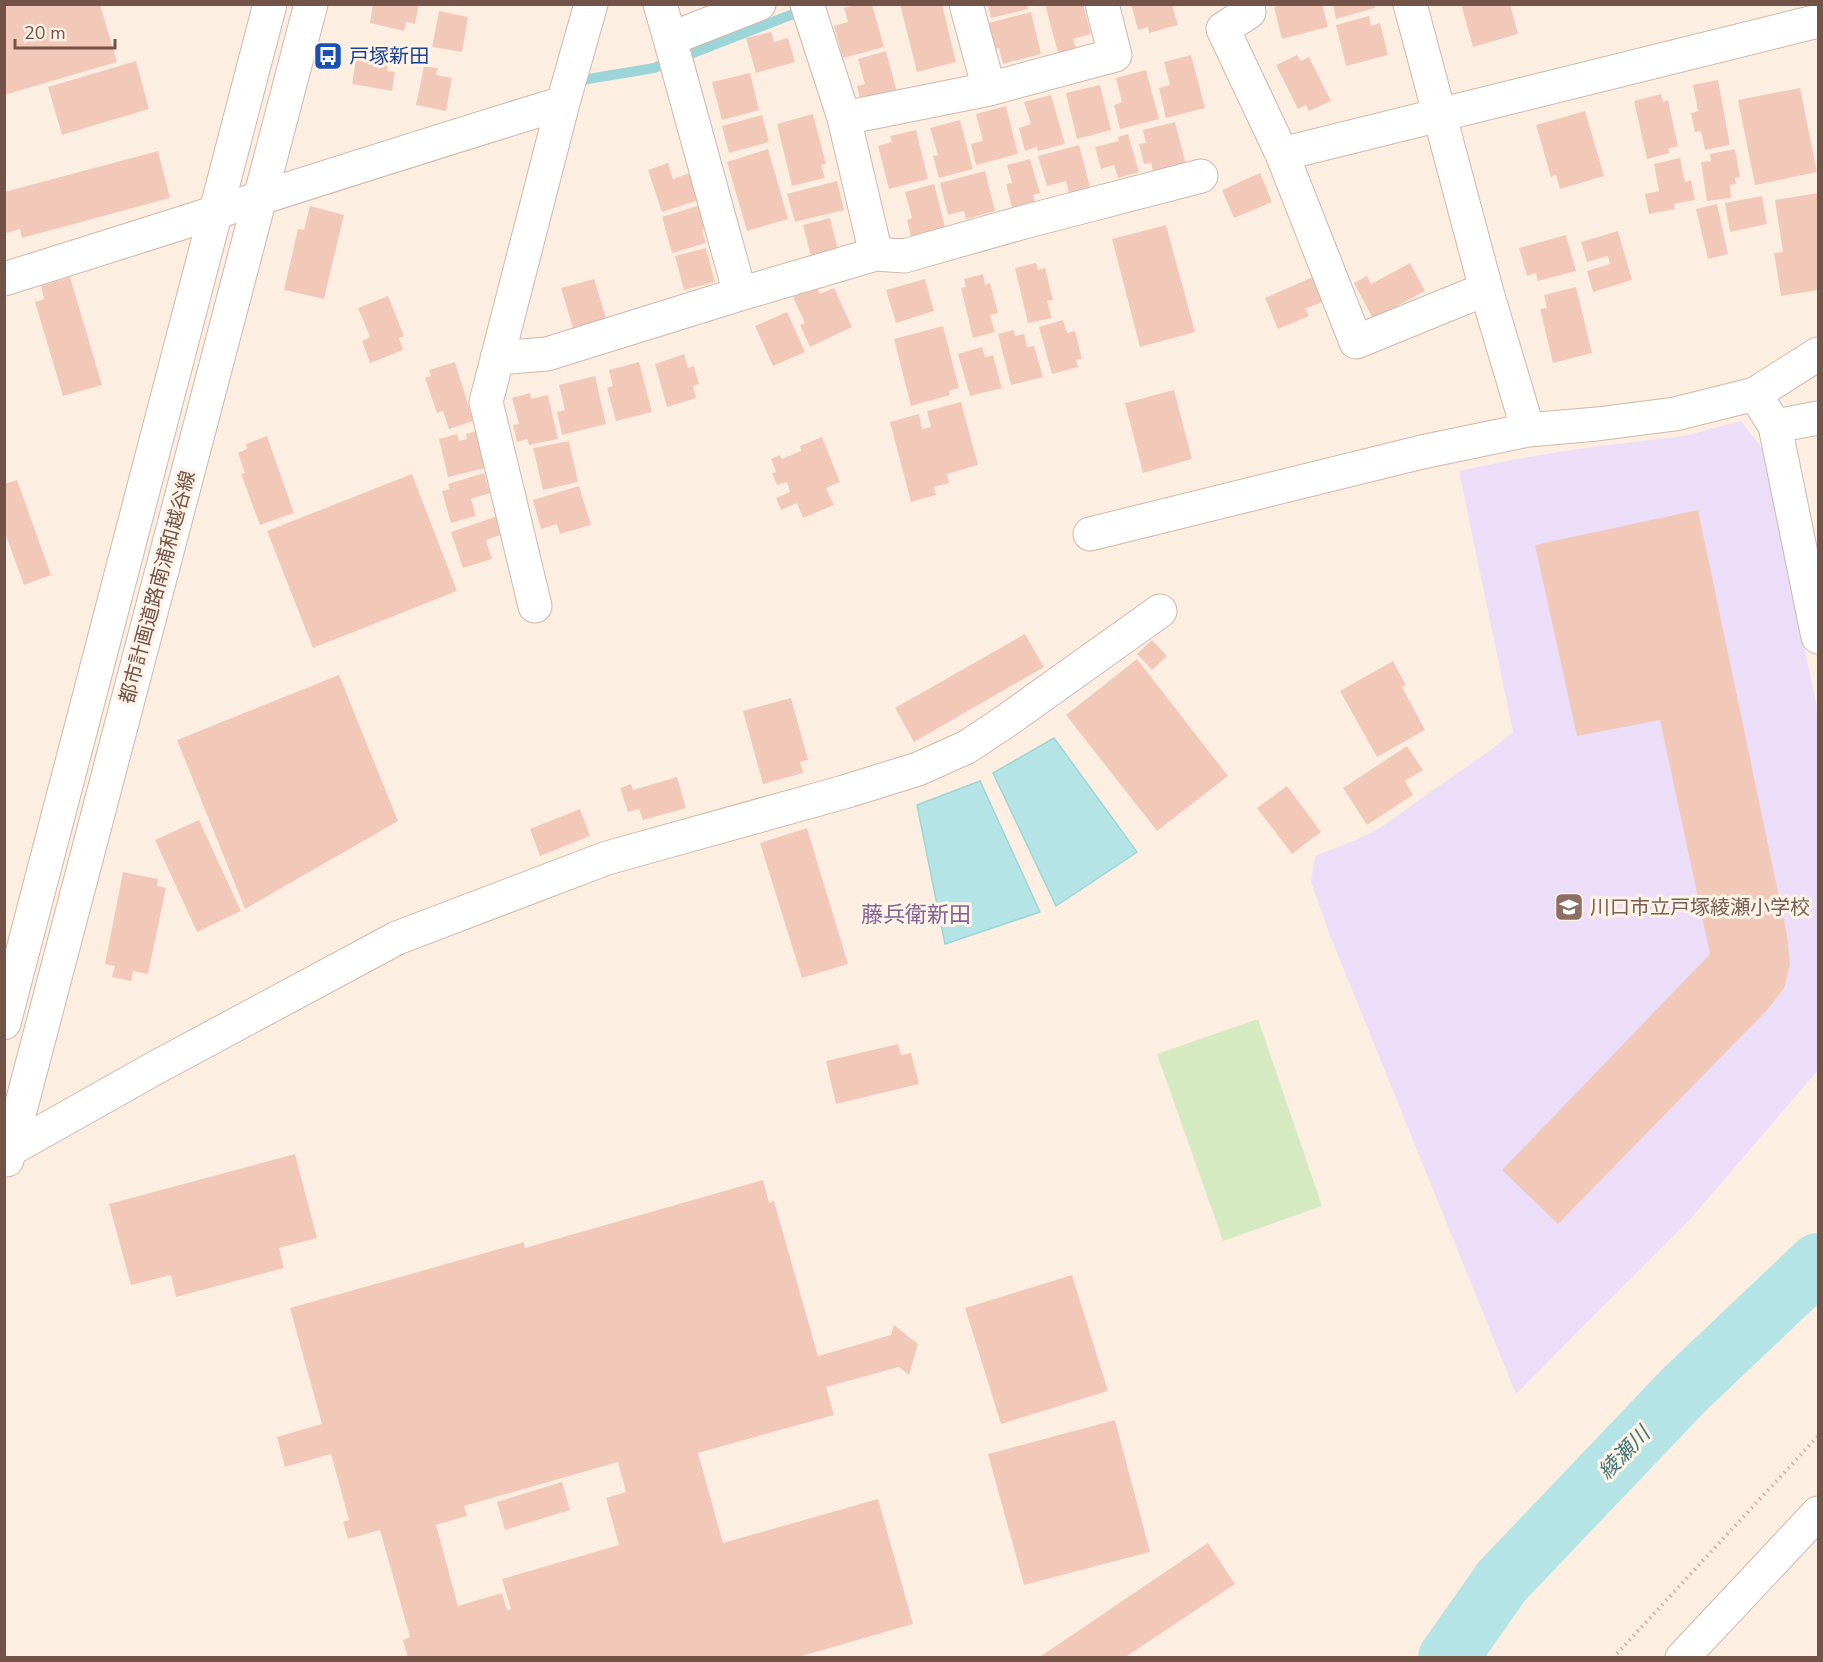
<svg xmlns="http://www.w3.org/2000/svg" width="1823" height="1662" font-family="'Nunito Sans','Noto Sans JP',sans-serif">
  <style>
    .education { fill: #ecdef8 }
    .green { fill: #d5eac0 }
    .water { fill: #b5e4e6; stroke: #9cd5d7; stroke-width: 1.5 }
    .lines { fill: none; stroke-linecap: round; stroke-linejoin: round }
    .stream { stroke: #9cd5d7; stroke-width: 10 }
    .river { stroke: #b5e4e6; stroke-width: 60 }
    .building { fill: #f2c9b8; fill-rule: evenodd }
    .street-casing { stroke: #cfb7ab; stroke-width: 35 }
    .secondary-casing { stroke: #d2b6a8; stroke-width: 35 }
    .path { stroke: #d6ac9c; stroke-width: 4; stroke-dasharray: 1.5 4.5; stroke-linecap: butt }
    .street { stroke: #fff; stroke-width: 33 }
    .secondary { stroke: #fff; stroke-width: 33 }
    .labels { text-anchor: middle; stroke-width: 6; stroke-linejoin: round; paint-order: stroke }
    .transit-label { font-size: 20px; fill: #164399; stroke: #fff3e7; text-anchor: start }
    .street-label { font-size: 20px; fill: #735348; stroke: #fff3e7 }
    .education-label { font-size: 20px; fill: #785e54; stroke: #fff3e7; text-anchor: start }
    .water-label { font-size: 21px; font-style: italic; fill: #3c7679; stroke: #fff3e7 }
    .quarter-label { font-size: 22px; fill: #806397; stroke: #fff3e7 }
  </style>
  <rect width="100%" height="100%" fill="#fcefe1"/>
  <path class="education" d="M1741,421L1762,448L1818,712V1070L1693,1216L1516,1394L1329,933L1311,882L1315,856L1356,840L1380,828L1426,795L1488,752L1513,732L1459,471L1517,459L1583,448L1684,436Z"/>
  <path class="green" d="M1258,1019L1322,1206L1223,1241L1157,1054Z"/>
  <path class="water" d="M1054,738L1137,852L1056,906L993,773Z
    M980,781L1040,912L945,944L917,805Z"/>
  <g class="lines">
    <path class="stream" d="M573,84L588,79L654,68L806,9"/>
    <path class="river" d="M1448,1658L1502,1581L1684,1390L1818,1263"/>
  </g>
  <path class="building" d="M4,4H100L117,62L4,95Z
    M373,4H419L415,24L406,22L404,31L370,23Z
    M857,4H872L884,47L843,58L834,26L848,22L844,8Z
    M900,4H942L956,62L917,72Z
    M1045,4H1083L1091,34L1073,39L1076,49L1058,53Z
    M1131,4H1172L1178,25L1149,33L1148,27L1138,30Z
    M1284,4H1322L1328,27L1282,39L1274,7Z
    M1333,4H1374L1375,8L1336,19Z
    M1461,4H1510L1518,34L1473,47Z
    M988,5H1027L1028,9L991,18Z
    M439,11L468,17L462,52L432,47Z
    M1031,12L1041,54L1003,64L999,48L995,49L988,23Z
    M1369,16L1371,26L1380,23L1388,55L1346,66L1336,25Z
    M771,32L774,42L788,38L795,62L756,73L746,38Z
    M886,51L898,96L862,106L857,86L865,84L858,59Z
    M1191,55L1205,108L1166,118L1159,88L1170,85L1164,62Z
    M1297,55L1301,61L1309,57L1331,101L1309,111L1306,105L1298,109L1276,65Z
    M356,59L388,64L387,71L395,72L392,91L352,84Z
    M136,61L149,109L62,135L48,87Z
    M424,66L438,68L436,75L452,78L446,111L416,105Z
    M1146,70L1159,119L1120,129L1114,105L1122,102L1116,78Z
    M750,73L759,110L722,120L712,82Z
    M1718,80L1730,145L1705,150L1701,131L1695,132L1691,113L1698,111L1693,85Z
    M1100,85L1111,130L1077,139L1066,93Z
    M1800,88L1817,172L1755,185L1738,100Z
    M1661,94L1663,102L1668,100L1678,146L1668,149L1670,153L1647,159L1634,101Z
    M1051,95L1065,144L1038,151L1037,147L1025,151L1019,128L1031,124L1024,102Z
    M1006,106L1018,154L976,165L971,144L983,141L976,114Z
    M1585,111L1604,176L1560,189L1556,175L1551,177L1536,125Z
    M813,114L826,164L821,165L825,178L792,186L777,124Z
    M762,115L769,142L729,153L722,126Z
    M960,120L973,169L939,178L933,156L938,155L930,128Z
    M1175,122L1186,164L1153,172L1151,163L1144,164L1139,144L1146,143L1143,130Z
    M916,130L928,179L889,189L878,146L892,142L890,136Z
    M1128,134L1139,172L1118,178L1114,165L1101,169L1095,147L1119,141L1118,137Z
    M1079,145L1090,187L1069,193L1066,181L1047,186L1038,156Z
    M768,149L788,219L747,231L727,162Z
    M1735,149L1740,177L1735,178L1736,184L1730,185L1731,198L1707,201L1701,162L1711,161L1710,154Z
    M158,151L170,198L22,238L20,229L4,234V192Z
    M1680,158L1685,182L1691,180L1695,200L1674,204L1675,209L1649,214L1645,194L1659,191L1654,164Z
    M1030,159L1040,193L1033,195L1037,208L1014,215L1006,184L1012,183L1007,165Z
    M668,163L673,179L690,173L699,200L662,212L648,170Z
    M985,171L995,211L966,219L964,211L948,215L940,183Z
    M1260,173L1272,202L1234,218L1222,190Z
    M837,181L844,210L795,222L787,194Z
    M934,184L946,231L912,240L907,220L912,218L905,192Z
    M1818,193V290L1781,296L1774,253L1783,252L1775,200Z
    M1762,196L1767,224L1730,232L1725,203Z
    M1717,204L1728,254L1708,259L1696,209Z
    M700,205L707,228L702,230L706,243L672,253L662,217Z
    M310,206L344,215L324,299L284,290L298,229L304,230Z
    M830,218L838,250L811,257L803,225Z
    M1166,225L1195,332L1140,347L1112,239Z
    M1618,231L1632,280L1593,292L1587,271L1610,264L1608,256L1587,262L1581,242Z
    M1566,235L1576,271L1538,281L1536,273L1527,276L1519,248Z
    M706,248L715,282L684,290L675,256Z
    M1036,263L1038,270L1045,268L1053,300L1047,301L1052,318L1028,323L1015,268Z
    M1410,263L1425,291L1397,306L1399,312L1376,324L1354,283L1367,276L1371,284Z
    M983,274L985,285L990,283L998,313L990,315L995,332L973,338L961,288L966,287L964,279Z
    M70,277L102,385L63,396L35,302L44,299L41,286Z
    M1313,277L1316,285L1321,283L1329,299L1305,309L1309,316L1278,329L1265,298Z
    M594,279L606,318L573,328L561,288Z
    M925,279L934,311L896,323L886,290Z
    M816,286L820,294L834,288L852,327L810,347L800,325L805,323L793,297Z
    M1576,287L1592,353L1553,363L1540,309L1547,308L1544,295Z
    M388,296L404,336L399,338L403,350L370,363L362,341L370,337L358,308Z
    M787,312L805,352L773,366L755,326Z
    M1063,320L1067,333L1075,331L1082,359L1076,360L1078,367L1052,374L1039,327Z
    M943,326L959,388L949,391L950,395L911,406L894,339Z
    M1014,330L1015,336L1024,334L1027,347L1034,346L1043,377L1011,385L998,334Z
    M982,347L985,357L993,355L1002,388L970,396L958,354Z
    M684,354L688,368L694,366L699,384L693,386L696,398L667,407L655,364Z
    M455,362L473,421L449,429L443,411L437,413L425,378L431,376L429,370Z
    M639,362L652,412L616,421L607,388L613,386L609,370Z
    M595,376L606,424L562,435L557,412L565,410L559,385Z
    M1174,390L1192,459L1143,473L1125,403Z
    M530,393L531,399L548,395L558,439L529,445L527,439L517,442L513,425L519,424L512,398Z
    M961,402L978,465L947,474L949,483L934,487L936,495L911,502L890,422L919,414L922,429L931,427L927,411Z
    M481,430L490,467L448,477L439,439L457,434L459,441L467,439L466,434Z
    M267,436L294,513L260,525L241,474L245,473L238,453L247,449L246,444Z
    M822,437L840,482L826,488L834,505L803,518L797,503L781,510L776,498L790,492L787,482L777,485L772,473L776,472L771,459L780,455L782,459L801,451L800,446Z
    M569,441L578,482L543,490L533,448Z
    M484,473L490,493L471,499L476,516L451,523L442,491L450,489L448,484Z
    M412,474L457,591L313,648L267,531Z
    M17,480L51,575L24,585L4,530V484Z
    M579,486L591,525L560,534L557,524L541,529L533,500Z
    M1698,510L1787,935L1790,965L1784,988L1768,1009L1558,1224L1502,1170L1710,954L1660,720L1577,736L1535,545Z
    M498,516L504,534L486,540L492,559L463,568L451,532Z
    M1025,634L1044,667L914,742L895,708Z
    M1152,640L1167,656L1152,670L1137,654Z
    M1137,659L1228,776L1157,831L1066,715Z
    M1393,661L1406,685L1402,687L1425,730L1377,757L1340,691Z
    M339,675L398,821L245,909L177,740Z
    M791,698L808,760L800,762L803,773L763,784L743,711Z
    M1407,746L1423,770L1405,781L1413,795L1367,825L1343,788Z
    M677,777L686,808L643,820L639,809L628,812L620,788L631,784L633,790Z
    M1287,786L1321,832L1292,854L1257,808Z
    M580,809L590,836L540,856L530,829Z
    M199,820L241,911L197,932L155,840Z
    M807,828L848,964L802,978L760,843Z
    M123,872L158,879L157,886L166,888L148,974L133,971L131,981L112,977L115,966L105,964Z
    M898,1044L901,1055L911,1053L919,1084L836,1104L826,1061Z
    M295,1154L317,1238L279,1248L284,1268L176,1297L171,1275L131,1285L109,1204Z
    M763,1180L769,1203L774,1201L818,1356L891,1335L894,1325L918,1344L909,1375L899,1367L826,1387L834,1415L698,1453L723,1543L878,1499L913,1624L795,1658H408L403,1640L410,1637L380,1530L348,1539L343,1522L349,1520L331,1454L285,1467L277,1437L322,1424L290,1308L524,1242L525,1248ZM618,1462L626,1492L606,1498L619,1545L502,1579L511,1609L507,1610L502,1593L458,1606L436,1525L467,1516L464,1506Z
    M1072,1275L1108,1391L1001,1424L965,1308Z
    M1115,1420L1150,1552L1024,1585L988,1454Z
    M562,1482L570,1510L505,1530L497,1502Z
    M1208,1543L1235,1584L1124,1658H1038Z"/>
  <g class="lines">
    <g class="street-casing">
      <path id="street" d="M660,4L670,39L759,4
        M807,4L844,118L876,254
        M966,4L989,89
        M1247,4L1249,12L1223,29L1282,154L1356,342L1486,289
        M670,39L740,294L876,254L904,256L1024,222L1201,176
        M844,118L989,89L1115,55L1102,4
        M1282,154L1818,21
        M4,279C191,221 376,160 563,103L591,4
        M497,358L547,354L740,294
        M1755,394L1775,426L1818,637
        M1775,426L1818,418
        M535,606L486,402L563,103
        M1682,1658L1818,1513"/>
    </g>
    <g class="secondary-casing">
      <path id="secondary" d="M1410,4L1486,289L1528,430
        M1090,534L1422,452L1528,430L1597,424L1675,414L1755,394L1818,354
        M4,1023L270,4
        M4,1153L155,1068L397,938L607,858L844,792L918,769L967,747L1006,721L1160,611
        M7,1160L311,4"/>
    </g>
    <path class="path" d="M1613,1658L1818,1436"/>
    <use href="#street" class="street"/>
    <use href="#secondary" class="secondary"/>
  </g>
  <defs>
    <g id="bus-square" transform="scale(1.5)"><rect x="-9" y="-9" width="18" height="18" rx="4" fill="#1a4fb4" stroke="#fff3e7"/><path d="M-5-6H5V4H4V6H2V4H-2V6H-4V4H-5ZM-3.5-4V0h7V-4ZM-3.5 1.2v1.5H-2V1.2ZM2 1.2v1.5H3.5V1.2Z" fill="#fff"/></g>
    <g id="school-square" transform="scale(1.5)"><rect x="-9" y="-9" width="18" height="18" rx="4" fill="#8d6e63" stroke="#fff3e7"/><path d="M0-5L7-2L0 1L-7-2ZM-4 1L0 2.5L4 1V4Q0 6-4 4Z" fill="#fff"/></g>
  </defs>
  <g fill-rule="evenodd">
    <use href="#bus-square" x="328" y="56"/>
    <use href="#school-square" x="1569" y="907"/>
  </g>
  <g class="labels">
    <g class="transit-label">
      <text x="349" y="63">戸塚新田</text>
    </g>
    <g class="street-label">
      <text transform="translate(157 587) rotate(-75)" y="7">都市計画道路南浦和越谷線</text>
    </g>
    <g class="education-label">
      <text x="1590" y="914">川口市立戸塚綾瀬小学校</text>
    </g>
    <g class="water-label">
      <text transform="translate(1624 1453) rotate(-46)" y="7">綾瀬川</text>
    </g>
    <g class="quarter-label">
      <text x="916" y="922">藤兵衛新田</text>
    </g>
  </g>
  <rect width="1823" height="1662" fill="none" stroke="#735348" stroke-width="12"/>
  <path d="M15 39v9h100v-9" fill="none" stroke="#735348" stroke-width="3"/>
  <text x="24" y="39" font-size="18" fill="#735348" stroke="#fff3e7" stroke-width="4.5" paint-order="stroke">20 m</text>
</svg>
